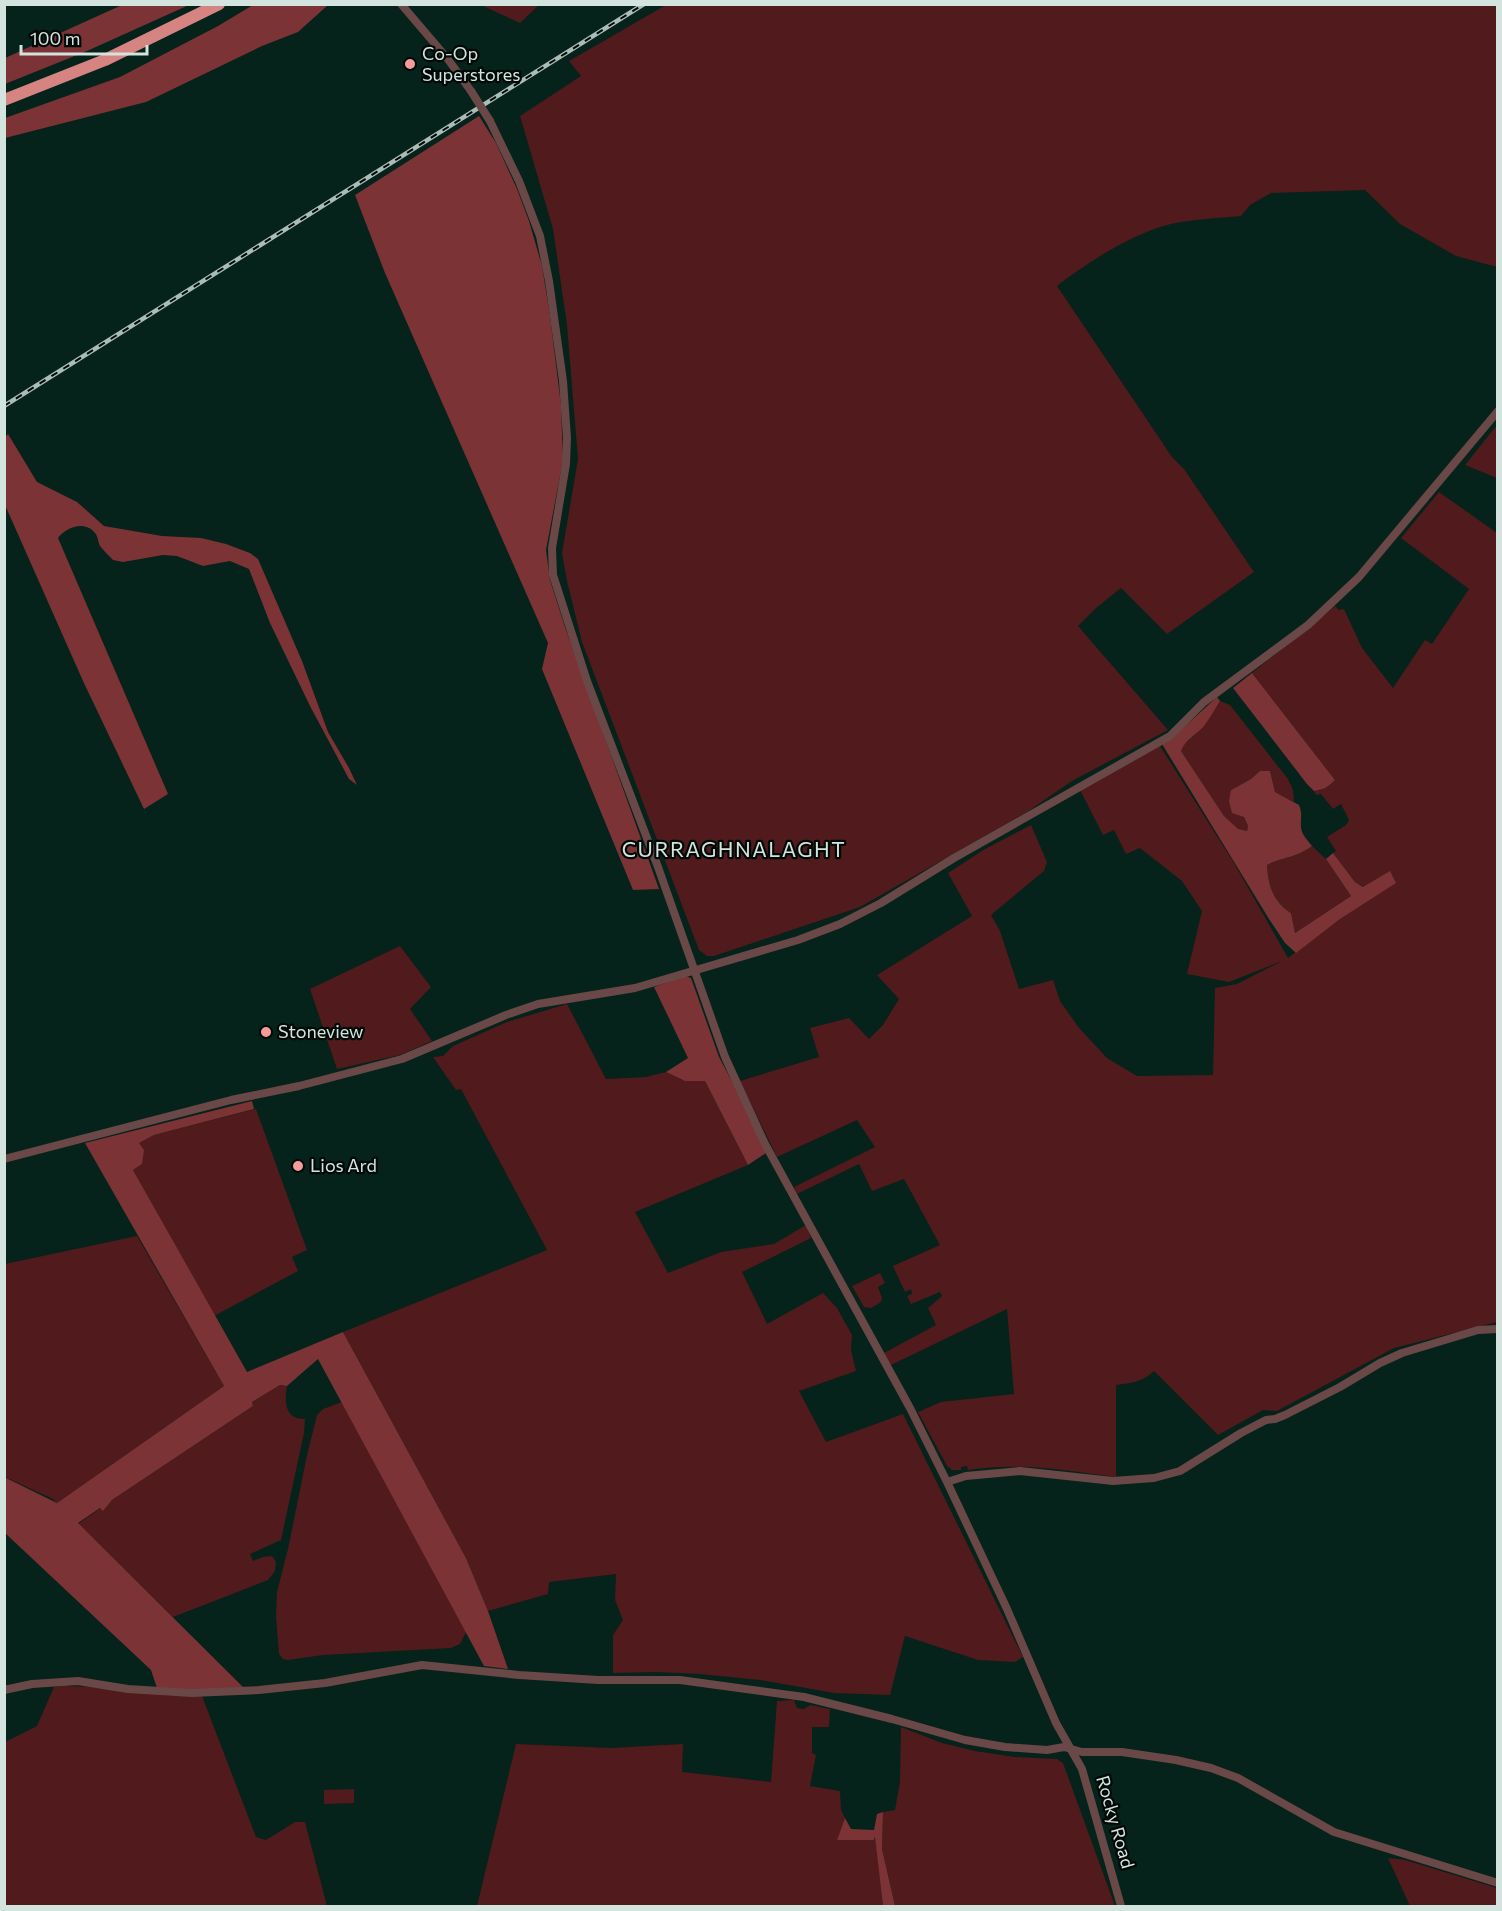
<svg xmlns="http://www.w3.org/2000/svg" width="1502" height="1911" font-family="Commissioner,sans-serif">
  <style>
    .green { fill: #511a1c }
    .forest { fill: #7b3335 }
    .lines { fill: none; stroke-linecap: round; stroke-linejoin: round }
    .minor { stroke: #694847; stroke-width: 8 }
    .highway { stroke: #d58482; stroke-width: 12 }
    .rail-casing { stroke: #aabcb7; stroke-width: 4.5 }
    .rail { stroke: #010907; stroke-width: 2; stroke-dasharray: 7; stroke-linecap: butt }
    .minor-bridge { stroke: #694847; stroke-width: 8 }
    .poi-dot { fill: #f59b99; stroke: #010907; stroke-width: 2 }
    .labels { text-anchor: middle; stroke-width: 4.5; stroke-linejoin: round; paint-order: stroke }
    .poi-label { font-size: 18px; fill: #d3e3de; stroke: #010907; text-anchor: start }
    .street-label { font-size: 18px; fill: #d3e3de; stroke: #010907 }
    .quarter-label { font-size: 21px; letter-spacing: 1.5px; fill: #d3e3de; stroke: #010907 }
  </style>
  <rect width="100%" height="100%" fill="#05221b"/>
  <path class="green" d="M481,5H539L520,23Z
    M666,5H1497V267L1456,256L1400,224L1365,190L1271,193L1250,205L1241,216C1219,218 1194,219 1171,224C1133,233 1088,262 1057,286L1172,457L1184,469L1254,572L1167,634L1121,588L1096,608L1078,626L1168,730L1072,781L1027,812L860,907L714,956H707L699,950L582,642L567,581L562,553L578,459L567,325L553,229L520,116L581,76L569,61Z
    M1497,425V478L1465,465Z
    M1439,492L1497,533V1322L1394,1348L1277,1411L1263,1410L1218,1435L1154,1371C1142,1382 1132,1383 1116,1385V1477C1063,1470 1022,1462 968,1470L967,1466L961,1467V1470H952L947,1466L918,1412L941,1402L1014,1394L1007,1309L891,1365L882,1354L936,1325L928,1308L942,1296L940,1292L911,1304L907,1296L912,1294L911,1289L905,1292L893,1266L940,1245L904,1179L872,1191L859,1164L797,1194L794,1187L875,1147L857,1120L777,1157L740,1081L819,1057L810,1028L849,1018L869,1039L883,1025L899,999L877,975L972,916L948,873L985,849L1031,825L1047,862L1044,871L991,915L1000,931L1019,989L1053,980L1060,1001L1079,1028L1107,1058L1137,1076L1213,1075L1215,988L1237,984L1282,961L1229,982L1187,974L1202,911L1182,881L1140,848L1126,854L1114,830L1103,835L1079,788L1158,743L1234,863L1288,958L1340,919L1390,872L1364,887L1355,882L1333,853L1336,851L1327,837L1346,825L1349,820L1341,804L1333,809L1321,794L1316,795L1314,791L1321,790L1335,780L1252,673L1335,606L1339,610L1344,609L1362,648L1393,688L1425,640L1432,644L1469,589L1401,538Z
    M1220,701L1230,705L1288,779L1293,790L1294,802L1275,792L1270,771H1260L1251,779L1231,790L1248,826L1247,831L1238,830L1224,816L1181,751L1183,745L1202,728Z
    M1312,846L1326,859L1351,896L1295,933L1291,913C1273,902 1268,885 1267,865C1286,856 1294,859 1312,846Z
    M400,946L431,987L410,1009L432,1041L400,1055L337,1069L310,989Z
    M567,1004L606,1079L646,1077L666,1072L685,1081H705L748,1165L635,1212L668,1273L721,1252L774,1244L806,1225L811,1238L742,1272L767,1324L823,1293L837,1308L852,1335L851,1350L856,1371L799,1391L826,1442L903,1414L1023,1657L1015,1662L978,1660L905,1636L890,1695L834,1693L760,1680L700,1674L655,1672L613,1673V1635L623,1620L615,1600L616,1574L549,1582L548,1594L488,1611L466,1558L343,1332L547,1250L461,1089L456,1090L433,1057L443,1056L453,1046L507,1022Z
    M256,1109L307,1250L292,1257L298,1271L214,1316L133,1170L142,1164L139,1143L154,1135Z
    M137,1236L224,1386L57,1503L53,1499L5,1477V1264Z
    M880,1273L885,1283L878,1287L882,1298L881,1302L871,1308L864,1307L852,1286Z
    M280,1385L287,1386C284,1401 285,1420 305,1419L304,1433L281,1540L250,1554L253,1561L263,1557L272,1556L276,1562L275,1571L268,1580L173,1617L78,1524L101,1508L103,1511L112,1500L253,1406L252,1402Z
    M342,1402L466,1632L460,1644L451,1648L323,1655L288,1660L283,1659L279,1654L276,1617L277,1592L288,1549L307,1455L317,1415L323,1409Z
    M64,1686C111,1686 156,1698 202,1696L256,1837L266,1840L295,1822H305L327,1906H5V1742L37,1726L54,1687Z
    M794,1700L797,1708L804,1709L810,1705L830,1709L829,1727H812V1753L816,1755L810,1786L840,1791L841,1810L845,1818L837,1840H876L883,1906H477L516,1744L611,1748L683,1744L682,1772L771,1782L777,1701Z
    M901,1727L942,1743L975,1751L1015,1757L1057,1759L1063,1763L1115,1906H895L882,1849L883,1812L895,1810L900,1782Z
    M354,1789V1803L324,1804V1790Z
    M1388,1858L1405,1860L1497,1888V1906H1410Z"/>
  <path class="forest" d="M122,5H189L87,51L5,84V58Z
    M253,5H328L298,32L262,46L146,102L5,138V118L120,77L218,26Z
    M479,116L496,143L517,189L529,221L542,266L550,316L561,405L563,460L546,550L550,580L565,627L659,889L633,890L542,669L548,643L385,273L355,195Z
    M8,434L37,482L77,502L104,526L162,536L201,538L226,544L250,553L258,559L302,661L328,732L349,768L357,785L349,779L310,706L270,623L249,569L230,561L203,566L177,556L163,555L123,562L113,560C109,556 104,551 100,546C98,542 98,536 95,533C85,520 66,527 58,538L168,794L144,809L83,681L5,505V437Z
    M1252,673L1335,780C1328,787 1323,790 1314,791L1307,784L1233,688Z
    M1217,697L1220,701C1215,709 1210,718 1204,726C1197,734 1185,740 1181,751L1224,816L1238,829L1247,831L1248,826L1244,817L1232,813L1229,801L1231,790L1251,779L1260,771H1270L1275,792L1299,805C1304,817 1298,824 1303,834C1305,838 1309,842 1312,846C1294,859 1285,856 1267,865C1268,885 1273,902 1291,913L1295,933L1351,896L1326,859L1333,853L1355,882L1363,887L1390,871L1396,883L1340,919L1296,953L1285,943L1269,919L1162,744L1171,739Z
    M685,976L691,978L719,1057L769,1151L748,1165L705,1081H685L666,1072L688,1058L654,987Z
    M252,1101L254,1109L154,1135L139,1143L144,1150L142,1164L133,1170L247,1372L343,1332L466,1558L488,1611L508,1669L484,1666L318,1359L287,1386L280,1385L252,1402L253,1406L112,1500L103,1511L100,1508L78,1523L246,1690L158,1691L151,1670L5,1533L4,1477L57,1503L224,1386L85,1143Z
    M883,1812L882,1849L895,1906H883L875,1837L874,1840H837L845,1818L851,1829L874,1830L877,1814Z"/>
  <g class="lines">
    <path class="minor" d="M401,4L447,58L471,91
      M490,121L519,181L540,236L549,281L563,381L567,438L566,464L552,548L553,575L587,681L658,867L725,1057L765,1144L910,1408L947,1482L1007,1609L1056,1723L1082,1769L1121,1906
      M4,1159L231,1100L299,1086L402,1059L506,1015L538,1004L635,988L798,940L840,924L881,903L954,858L1170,736L1204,702L1308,625L1359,577L1498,411
      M947,1482L966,1476L1020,1471L1113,1481L1154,1478L1180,1471L1241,1433L1266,1420L1275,1419L1285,1415L1340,1387L1380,1363L1402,1353L1478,1330L1498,1329
      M4,1690L32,1684L78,1681L128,1689L192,1693L259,1690L325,1683L422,1665L519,1675L598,1680H680L804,1697L892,1719L965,1740L1005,1747L1047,1750L1064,1747L1082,1752H1122L1176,1760L1211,1768L1238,1778L1334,1832L1498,1883"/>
    <path class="highway" d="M4,100L105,60L219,4"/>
    <g class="rail-casing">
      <path id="rail" d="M4,406L644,4"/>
    </g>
    <use href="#rail" class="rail"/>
    <path class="minor-bridge" d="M471,91L490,121"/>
  </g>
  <g class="poi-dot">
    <circle cx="410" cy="64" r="6"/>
    <circle cx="266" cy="1032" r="6"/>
    <circle cx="298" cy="1166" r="6"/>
  </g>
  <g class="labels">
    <g class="poi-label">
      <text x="422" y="60">Co-Op<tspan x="422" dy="21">Superstores</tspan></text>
      <text x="278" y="1038">Stoneview</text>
      <text x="310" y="1172">Lios Ard</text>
    </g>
    <g class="street-label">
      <text transform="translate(1115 1822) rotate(74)" y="6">Rocky Road</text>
    </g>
    <g class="quarter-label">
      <text x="734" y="857">CURRAGHNALAGHT</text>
    </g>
  </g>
  <rect width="1502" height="1911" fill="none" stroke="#d3e3de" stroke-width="12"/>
  <path d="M21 45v9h126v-9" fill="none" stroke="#d3e3de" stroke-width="3"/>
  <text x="30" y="45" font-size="18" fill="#d3e3de" stroke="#010907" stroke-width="4.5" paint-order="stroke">100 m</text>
</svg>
